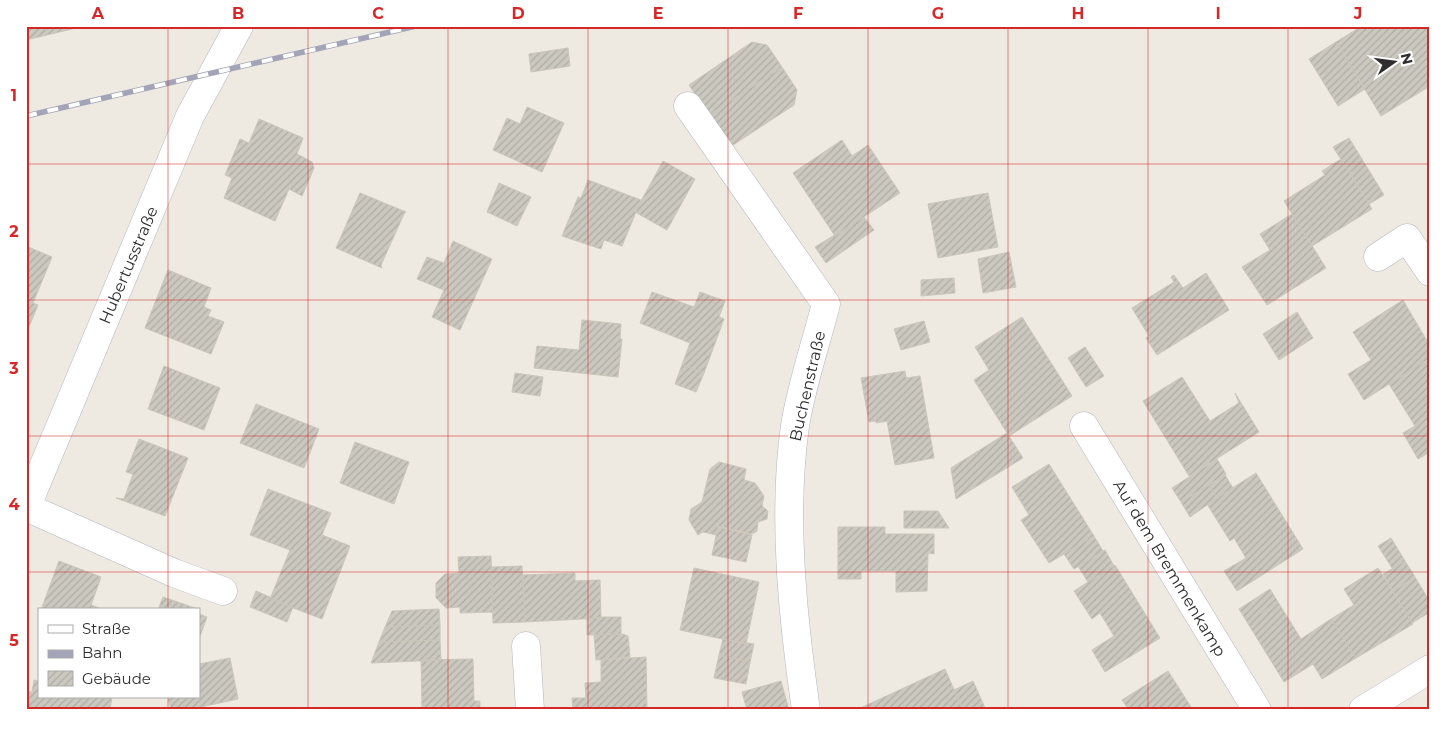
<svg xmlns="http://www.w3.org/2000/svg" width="1456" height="736" font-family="Montserrat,sans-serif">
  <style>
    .building { fill: url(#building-hatch); stroke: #cac6ba }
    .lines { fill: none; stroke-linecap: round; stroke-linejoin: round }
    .street-casing { stroke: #b4b5c0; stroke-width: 29 }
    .street { stroke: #fff; stroke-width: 28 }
    .rail-casing { stroke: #a3a4b7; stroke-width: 5.5 }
    .rail { stroke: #fff; stroke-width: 4; stroke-dasharray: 11; stroke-linecap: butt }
    .grid { fill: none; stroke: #d62828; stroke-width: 1; stroke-opacity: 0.55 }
    .labels { text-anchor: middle; stroke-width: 4; stroke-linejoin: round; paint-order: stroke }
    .street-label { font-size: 16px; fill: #2e2e2e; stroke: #fff }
    .neatline { fill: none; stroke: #d62828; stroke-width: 2 }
    .grid-label { font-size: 16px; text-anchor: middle; font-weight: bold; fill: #d62828 }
  </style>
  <defs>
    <pattern id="building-hatch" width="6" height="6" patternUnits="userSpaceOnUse" patternTransform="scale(1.25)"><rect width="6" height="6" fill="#cac8bf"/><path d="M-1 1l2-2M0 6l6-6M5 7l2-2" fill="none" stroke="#aeaca4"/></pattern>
  </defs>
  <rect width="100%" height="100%" fill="#eeeae1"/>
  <path class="building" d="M26,26H45L47,35L26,40Z
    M45,26H76V28L47,35Z
    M1362,26H1430V86L1381,116L1336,42Z
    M752,42L767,45L782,67L709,115L689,85Z
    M1336,42L1365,89L1338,106L1309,59Z
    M568,48L570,66L531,72L529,54Z
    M782,67L797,90L794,105L730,147L709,115Z
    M527,107L564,123L542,172L493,150L507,118L520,124Z
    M259,119L303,138L297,154L312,162L314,168L302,196L289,189L275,221L224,198L232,178L225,175L240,139L249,143Z
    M1349,138L1365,164L1350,173L1333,147Z
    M842,140L852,156L868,145L900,193L835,236L793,173Z
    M1341,159L1372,209L1312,246L1284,201L1325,175L1322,171Z
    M663,161L695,179L667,230L635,212Z
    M1365,164L1384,195L1369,204L1350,173Z
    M588,180L641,200L622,246L604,240L601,249L562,236L578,197L581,198Z
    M499,183L531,197L517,226L487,212Z
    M360,193L406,212L404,214L381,265L382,268L336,248Z
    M988,193L998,247L938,258L928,204Z
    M1292,214L1326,268L1267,305L1242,267L1270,250L1260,234Z
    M864,217L874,230L826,263L815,247Z
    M453,241L492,259L460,330L432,317L444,290L417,279L427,257L444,263Z
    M26,246L52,257L33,303L38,305L26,334Z
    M1009,252L1016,287L983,293L978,259Z
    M168,270L211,288L204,307L211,310L208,316L224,322L211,354L145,328Z
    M1206,273L1229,310L1157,355L1146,338L1149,336L1132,308L1174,282L1171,277L1174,275L1183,288Z
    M954,278L955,293L921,296V280Z
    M652,292L694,307L700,292L725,301L719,317L724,319L704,373L682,365L690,343L640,323Z
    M1403,300L1430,346V358L1364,400L1348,374L1371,360L1353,332Z
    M1297,312L1313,338L1279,360L1263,334Z
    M1022,317L1072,396L1009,436L974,380L989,370L975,347Z
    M582,320L621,324L620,339H622L618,377L534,368L537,346L579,350Z
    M924,321L930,342L901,350L894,329Z
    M1085,347L1104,376L1086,387L1068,358Z
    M1430,358V452L1418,459L1403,433L1415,426L1389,384Z
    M682,365L704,373L696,392L675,384Z
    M164,366L220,388L204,430L148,409Z
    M905,371L906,378L920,376L934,458L895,465L887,421L876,423V421L869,422L861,378Z
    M515,373L543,377L540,396L512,392Z
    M1182,377L1210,421L1239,403L1235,393L1259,432L1189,476L1143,401Z
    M256,404L319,429L304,468L240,443Z
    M1007,433L1023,458L956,499L951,468Z
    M139,439L188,458L165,516L116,498L124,499L133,474L126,472Z
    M355,442L409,462L394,504L340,483Z
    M1217,459L1226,474L1181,502L1172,488Z
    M719,462L746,469L744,480L755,483L764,496L762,506L768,511L767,519L758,522L757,531L752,534L718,526L716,535L703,532L698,535L689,520L691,509L702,502L710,469Z
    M1049,464L1094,536L1049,563L1021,520L1029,515L1012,487Z
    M1256,473L1303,549L1237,591L1224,571L1246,558L1234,538L1230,541L1207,504Z
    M1225,475L1233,488L1217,498L1209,485Z
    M1209,485L1217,498L1190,517L1181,502Z
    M268,489L331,513L322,535L350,546L322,619L270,599L290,550L250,535Z
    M904,511H938L949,528H904Z
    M718,527L752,535L746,562L712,555Z
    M838,527H885V534H934V554L928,553L927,591L896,592V571H861V579H838Z
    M1094,536L1103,551L1074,569L1064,554Z
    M1391,538L1405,561L1392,568L1378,546Z
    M1105,550L1114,566L1088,582L1078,566Z
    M491,556L493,612L460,613V607L446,608L436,598V583L445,574L459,573L458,557Z
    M59,561L101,577L91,605L105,610H41Z
    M1405,561L1415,577L1393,591L1383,574Z
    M1115,565L1160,638L1105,672L1092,650L1114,636L1100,613L1092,619L1074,591Z
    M522,566L525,622L493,623L491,567Z
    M694,568L759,582L746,644L680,630Z
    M1378,568L1413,624L1356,658L1331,619L1354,605L1344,589Z
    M575,573V581L600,580L601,618L525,622L523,575Z
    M1415,577L1430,602V612L1412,623L1393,591Z
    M1270,589L1278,602L1247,622L1239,609Z
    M256,591L293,607L287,622L250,607Z
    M163,597L195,608L158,610Z
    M1278,602L1301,639L1331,619L1356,658L1322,679L1313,664L1284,682L1247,622Z
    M439,609L440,625L385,627L392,611Z
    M199,614L207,617L199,639Z
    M601,617H621V634L587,635V619Z
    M440,625V640L379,642L385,627Z
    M622,634L628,636L630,657L596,660L594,635Z
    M723,639L754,644L750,662L719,655Z
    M440,640L441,660L371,663L379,642Z
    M719,655L750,662L746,684L714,678Z
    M646,657L647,710H573L572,698H586L585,683L601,682V660Z
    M230,658L238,699L187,710H171L168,697H199V664Z
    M473,659L474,701H480V710H422L421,660Z
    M945,669L963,710H856Z
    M1168,671L1193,710H1129L1122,700Z
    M34,680L39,681V697H112L110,710H26V691L32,692Z
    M781,681L789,710H747L742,692Z
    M973,681L986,710H963L954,690Z"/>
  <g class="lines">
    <g class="street-casing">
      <path id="street" d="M688,106L826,304C816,343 801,387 795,426C782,516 793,620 806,710
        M1378,257L1407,238L1430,272
        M1084,426L1257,710
        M26,507L174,573L223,591
        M26,508L190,116L239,26
        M526,646L530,710
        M1363,710L1430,669"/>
    </g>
    <use href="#street" class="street"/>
    <g class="rail-casing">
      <path id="rail" d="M26,116L416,26"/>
    </g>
    <use href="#rail" class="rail"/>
  </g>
  <path class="grid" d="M168,26V610M308,26V710M448,26V710M588,26V710M728,26V710M868,26V710M1008,26V710M1148,26V710M1288,26V710M26,164H1430M26,300H1430M26,436H1430M26,572H1430M168,697V710"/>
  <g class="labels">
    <g class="street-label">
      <text transform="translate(128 265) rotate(-67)" y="6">Hubertusstraße</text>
      <text transform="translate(807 386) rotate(-77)" y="6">Buchenstraße</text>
      <text transform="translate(1170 568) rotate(59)" y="6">Auf dem Bremmenkamp</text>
    </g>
  </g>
  <rect width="1456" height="736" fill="none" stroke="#ffffff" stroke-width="55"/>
  <rect x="38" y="608" width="162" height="90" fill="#ffffff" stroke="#ababab"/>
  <rect x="48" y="625" width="25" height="8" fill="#ffffff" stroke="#ababab"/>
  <text x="82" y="634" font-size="15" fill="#2e2e2e">Straße</text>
  <rect x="48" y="650" width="25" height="8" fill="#a3a4b7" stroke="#ababab"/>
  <text x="82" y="658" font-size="15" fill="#2e2e2e">Bahn</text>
  <rect x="48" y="671" width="25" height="15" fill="url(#building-hatch)" stroke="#ababab"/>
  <text x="82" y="684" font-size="15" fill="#2e2e2e">Gebäude</text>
  <g transform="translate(1394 62) rotate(76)" stroke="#ffffff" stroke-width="4" paint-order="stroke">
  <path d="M0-4L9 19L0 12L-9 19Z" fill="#2e2e2e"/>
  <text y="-8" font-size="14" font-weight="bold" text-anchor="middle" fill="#2e2e2e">N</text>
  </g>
  <rect x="28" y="28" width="1400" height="680" class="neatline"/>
  <g class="grid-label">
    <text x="98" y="19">A</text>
    <text x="238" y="19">B</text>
    <text x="378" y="19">C</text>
    <text x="518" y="19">D</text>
    <text x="658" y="19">E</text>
    <text x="798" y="19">F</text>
    <text x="938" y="19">G</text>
    <text x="1078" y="19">H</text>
    <text x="1218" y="19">I</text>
    <text x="1358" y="19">J</text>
    <text x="14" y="101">1</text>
    <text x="14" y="237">2</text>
    <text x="14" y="374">3</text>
    <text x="14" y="510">4</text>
    <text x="14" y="646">5</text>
  </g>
</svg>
